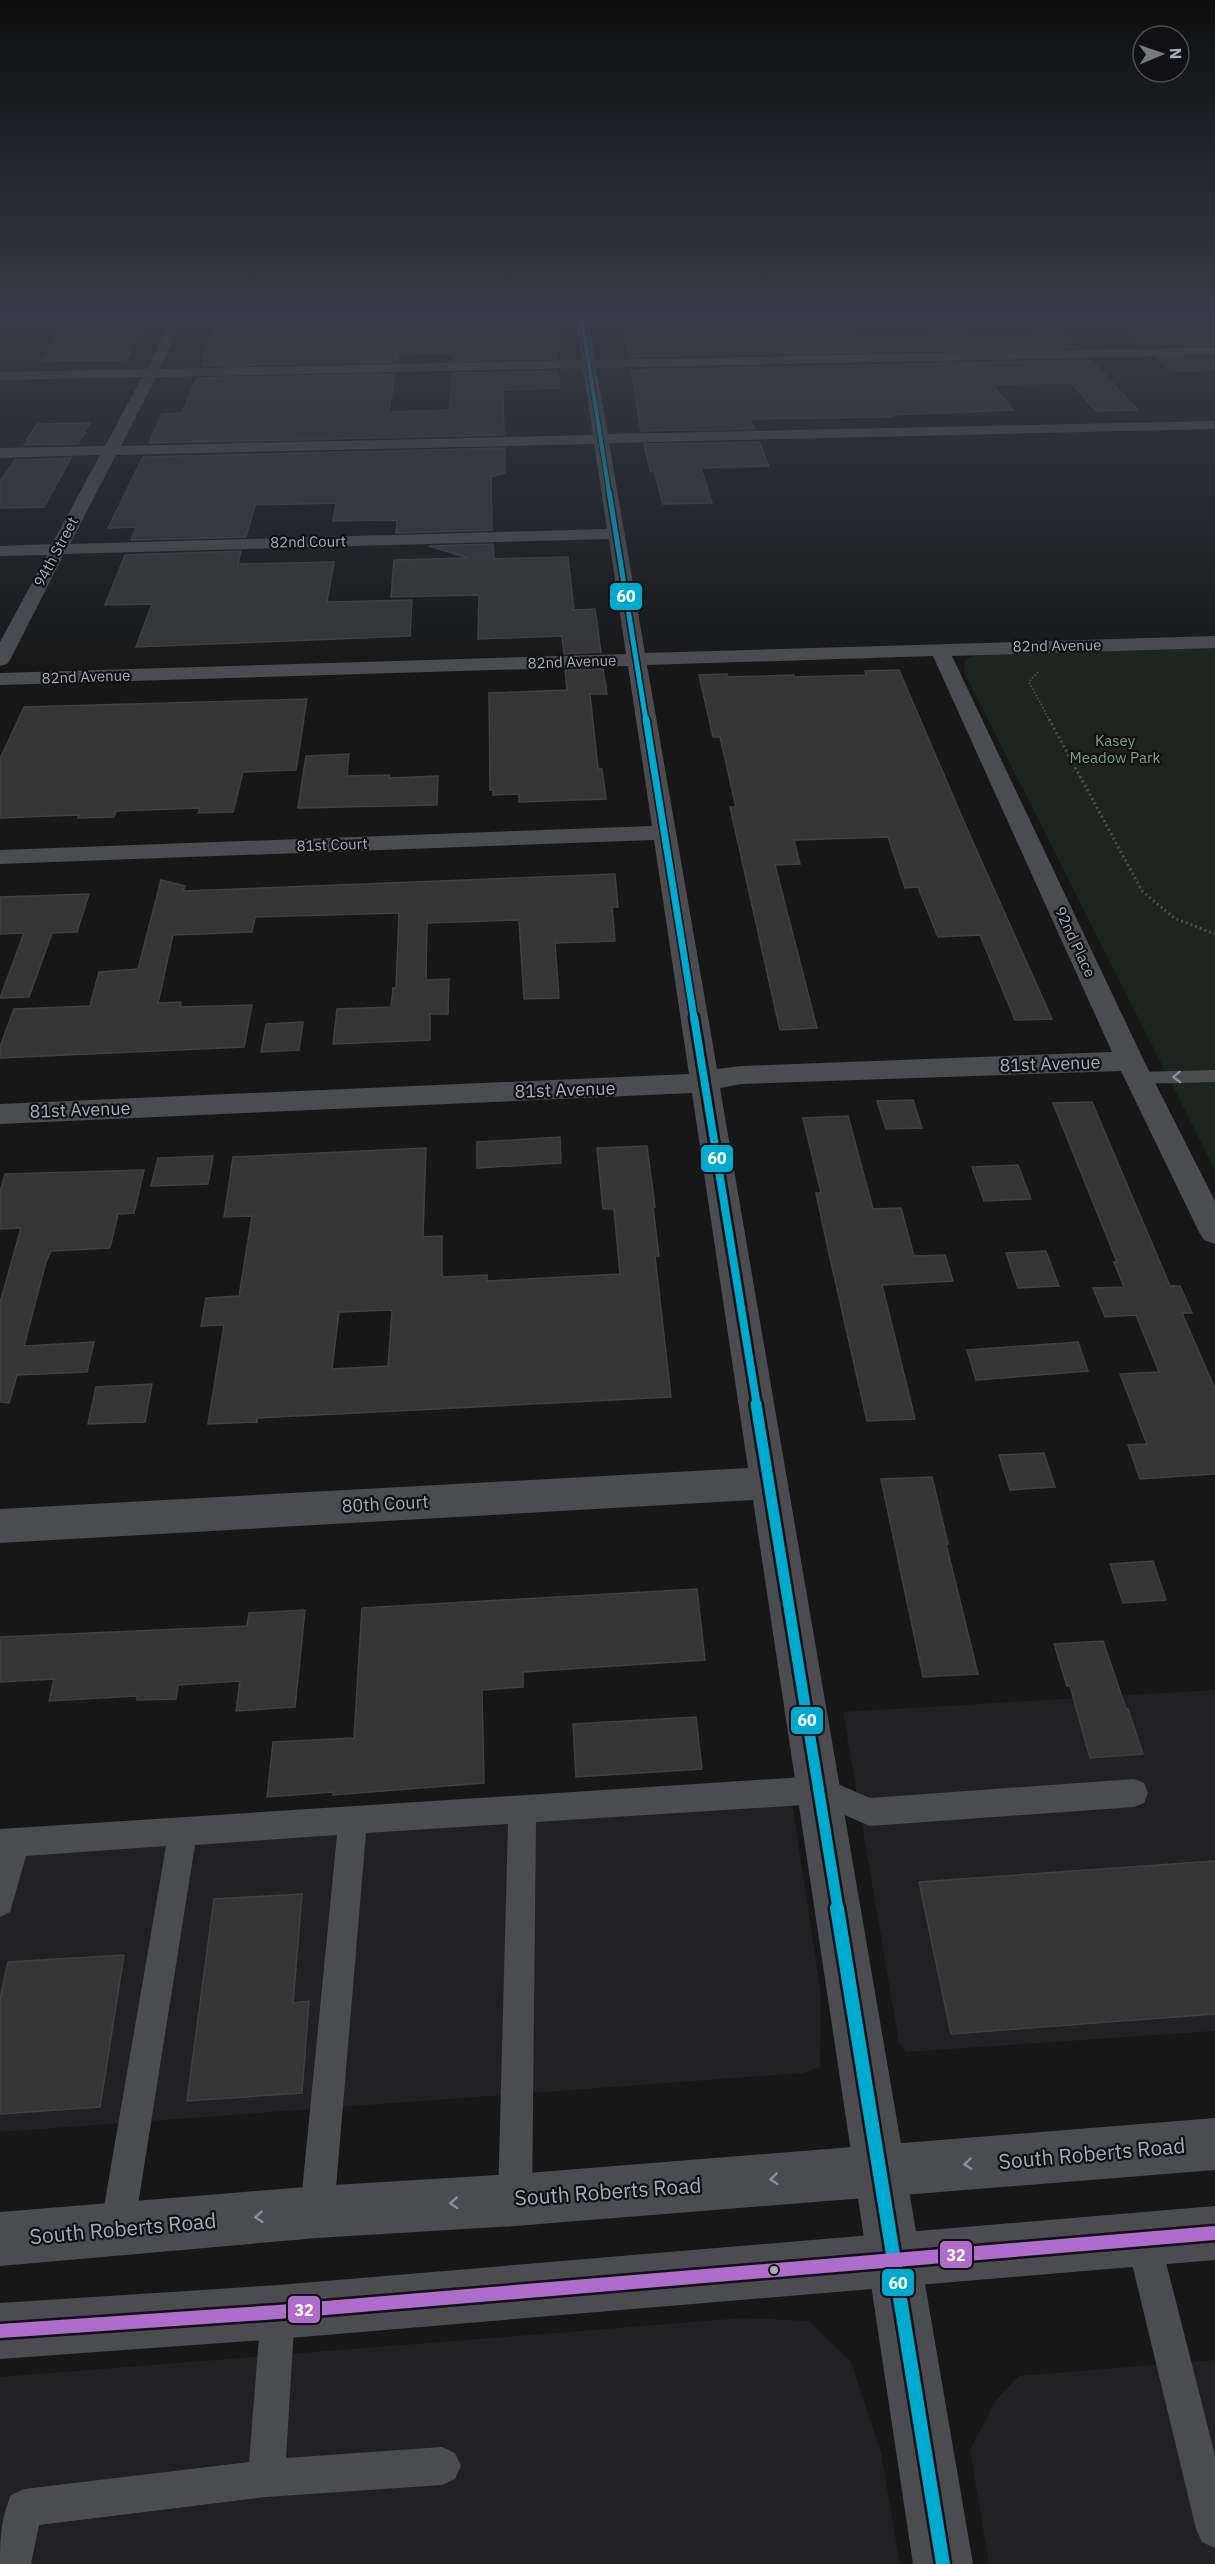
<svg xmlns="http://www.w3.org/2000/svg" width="1215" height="2564" font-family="'IBM Plex Sans',sans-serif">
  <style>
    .built { fill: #212123 }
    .green { fill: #1d241e }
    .building { fill: #353536; stroke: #3f4043; stroke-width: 1.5; fill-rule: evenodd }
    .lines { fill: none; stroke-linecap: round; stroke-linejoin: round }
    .path-far1 { stroke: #4d4e52; stroke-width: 2; stroke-dasharray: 1.5 2; stroke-linecap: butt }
    .path { stroke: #4d4e52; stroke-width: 3; stroke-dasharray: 2 3; stroke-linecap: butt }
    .service { fill: #4b4c50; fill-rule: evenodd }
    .minor { fill: #4b4c50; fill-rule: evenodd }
    .tertiary { fill: #4b4c50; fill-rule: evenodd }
    .bus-1-far5-casing { stroke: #111113; stroke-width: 6 }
    .bus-1-far4-casing { stroke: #111113; stroke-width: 8 }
    .bus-1-far3-casing { stroke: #111113; stroke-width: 10 }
    .bus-1-far2-casing { stroke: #111113; stroke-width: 13 }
    .bus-1-far1-casing { stroke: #111113; stroke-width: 16 }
    .bus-1-casing { stroke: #111113; stroke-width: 19 }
    .bus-2-casing { stroke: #111113; stroke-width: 19 }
    .bus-1-far5 { stroke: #00a9ce; stroke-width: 4 }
    .bus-1-far4 { stroke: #00a9ce; stroke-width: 5 }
    .bus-1-far3 { stroke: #00a9ce; stroke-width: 7 }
    .bus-1-far2 { stroke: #00a9ce; stroke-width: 8 }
    .bus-1-far1 { stroke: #00a9ce; stroke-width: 11 }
    .bus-1 { stroke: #00a9ce; stroke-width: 14 }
    .bus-2 { stroke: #b06ccc; stroke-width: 14 }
    .oneway { stroke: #8c9099 }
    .bus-dot { fill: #a8adb8; stroke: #111113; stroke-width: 2 }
    .labels { text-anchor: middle; stroke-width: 4.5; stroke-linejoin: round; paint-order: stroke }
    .far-street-label { font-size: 15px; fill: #a8adb8; stroke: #111113 }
    .far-park-label { font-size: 15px; fill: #7fa381; stroke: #111113 }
    .street-label { font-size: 18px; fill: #a8adb8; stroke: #111113 }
    .near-street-label { font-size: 21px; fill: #a8adb8; stroke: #111113 }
    .line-badge { stroke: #111113; stroke-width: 2 }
    .badge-label { font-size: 16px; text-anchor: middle; font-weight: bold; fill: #fff }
  </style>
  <rect width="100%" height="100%" fill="#171717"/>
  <path class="built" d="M1215,1690V2031L906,2052L899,2043L843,1712Z
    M792,1802L821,1994L820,2067L803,2073L0,2132V1856Z
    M743,2318L809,2321L851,2362L881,2453L900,2564H0V2377Z
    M1215,2360V2564H989L970,2450L996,2400L1019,2376Z"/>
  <path class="green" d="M1215,646V1170L964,672L965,660L979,654Z"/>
  <path class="building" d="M556,315L560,351H556V358L452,361L453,353L398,354L397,362L202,366L205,358L201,359L217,320L286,319L282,330L355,329L357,318Z
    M620,315H781L791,334L851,332L854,337L931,335L928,332L965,331L969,336L1066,334L1079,348L629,357Z
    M146,323L126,360L40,361L66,324Z
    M1172,326L1176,330L1215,329V345L1144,346L1123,327Z
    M1215,357V370L1171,371L1157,358Z
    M1091,360L1138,410L1096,411L1071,383L992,384L1013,410L891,415L892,417L750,419L754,429L641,431L631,370Z
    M558,371L560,388L503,390L504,435L149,443L162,414L182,413L197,378L395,374L389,412L450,410L452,373Z
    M90,423L78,444L24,445L37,424Z
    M759,442L769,466L701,468L712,503L663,504L654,471H650L644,444Z
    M505,448V473L491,477L492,530L396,533L397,520L333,521L336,503L255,505L246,537L131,540L136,527L108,528L143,457Z
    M71,458L44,507L0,508V482L15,460Z
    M493,544L494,559L568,557L574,610L595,609L601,652L564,654L562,636L478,639L479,595L391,597L394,560L468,558L429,546Z
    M241,551L238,564L334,562L327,602L412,600L410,636L136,647L152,604L105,605L125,555Z
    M603,669L607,694H590L598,769H602L606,799L519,802V794L493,795V789L490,790L489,693L567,690L565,670Z
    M899,670L968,831L1052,1019L1015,1020L980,935L938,937L918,887L905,888L888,837L794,840L800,864L775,865L817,1028L780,1030L730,807H736L720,737H713L699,675L727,674L728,677L794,675V677L866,675L865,671Z
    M307,699L296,770L243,772L233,812L198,813L200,808L116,811L114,817L78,818L79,815L0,818V759L24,707Z
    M349,754L347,776L390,775L389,778L438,776L437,805L298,808L306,756Z
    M615,874L618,907H612L615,941L555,943L559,998L524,999L519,920L427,923L426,980L449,979L448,1014H430V1040L333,1044L337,1009L391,1007L393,988H396L399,913L255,917L252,932L173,935L158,1003L181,1002L180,1007L252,1005L244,1047L0,1058V1047L14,1009L90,1006L99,972L138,969L161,880L185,886L183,891Z
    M89,894L77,932L52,933L29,997L0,998L24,933L0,934V897Z
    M303,1022L299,1050L261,1052L266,1024Z
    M913,1100L922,1128L886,1129L877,1101Z
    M1092,1102L1170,1286H1180L1192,1313H1182L1215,1389V1474L1140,1479L1128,1445L1147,1444L1120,1374L1159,1372L1136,1315L1105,1317L1093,1288L1124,1287L1114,1262H1117L1053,1103Z
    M848,1116L873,1209L901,1208L914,1256L945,1255L953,1281L882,1285L915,1419L867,1421L826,1240L816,1193H821L803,1118Z
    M560,1137L561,1163L477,1168V1142Z
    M647,1146L655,1207H653L659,1256H655L671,1397L257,1418V1422L208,1424L224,1325L201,1326L206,1298L239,1296L252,1216L224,1217L233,1157L426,1148L423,1237L442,1236V1277L487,1275V1281L620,1274L614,1209H603L597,1148ZM392,1310L388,1366L332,1369L339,1312Z
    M213,1156L208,1184L151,1186L158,1158Z
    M1018,1165L1031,1199L984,1201L972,1167Z
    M144,1170L134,1213L118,1214L110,1248L51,1251L46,1262L24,1346L94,1342L87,1372L17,1375L9,1403L0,1402V1303L21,1228L0,1229V1192L5,1174Z
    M1046,1251L1059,1286L1018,1288L1006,1253Z
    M1078,1342L1088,1371L976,1380L967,1350Z
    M152,1384L145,1422L88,1424L96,1387Z
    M1044,1453L1055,1487L1010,1490L999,1455Z
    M932,1477L948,1544H946L978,1674L923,1677L881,1479Z
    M1153,1561L1166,1600L1123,1603L1110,1564Z
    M697,1589L705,1660L523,1672V1687L482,1690L484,1783L333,1795V1792L267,1797L273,1742L354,1738L362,1608Z
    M305,1610L295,1707L236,1711L240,1681L178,1685L176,1699L137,1700V1696L49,1701L54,1679L0,1682V1637L247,1626L249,1613Z
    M1103,1641L1126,1709H1128L1143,1754L1090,1758L1070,1686H1067L1054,1644Z
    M696,1717L702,1769L576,1777L573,1724Z
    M1215,1861V2014L951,2034L919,1882Z
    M302,1894L293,2003L309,2001L302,2093L187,2101L214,1899Z
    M124,1955L100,2107L0,2114V1999L8,1962Z"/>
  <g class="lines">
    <path class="path-far1" d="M1038,672L1029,682L1050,721"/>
    <path class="path" d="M1049,719L1142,891L1174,918L1215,934"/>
    <path class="service" d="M1215,1070V1082L1138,1084L1132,1082L1129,1078L1132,1074L1138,1072Z
      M819,1776L870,1798L1134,1779L1144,1783L1148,1793L1144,1803L1134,1807L870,1826L819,1804L536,1822L532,2200L527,2212L515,2217L503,2212L498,2200L508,1824L366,1833L334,2212L329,2224L317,2229L305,2224L300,2212L337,1835L195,1845L134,2230L129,2242L117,2247L105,2242L100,2230L166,1846L26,1856L10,1912L0,1917V1829Z
      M1143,2222L1155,2227L1160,2239L1215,2455V2548L1202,2542L1196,2529L1126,2239L1131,2227Z
      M278,2295L290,2300L295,2312L286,2458L442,2447L455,2453L461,2466L455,2479L442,2485L266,2497L39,2525L31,2564H0C0,2539 1,2518 11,2495L24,2489L249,2462L261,2312L266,2300Z"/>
    <path class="minor" d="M0,315H67L61,319L0,321Z
      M173,315H185L160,369L582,360L575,315H587L595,360L1215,347V355L596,368L608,434L1215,421V429L609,443L645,653L1215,636V648L952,656L1144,1061L1215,1201V1244L1204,1240L1199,1232L1121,1071L741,1084L720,1088L973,2564H913L753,1500L0,1543V1509L748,1468L692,1093L0,1124V1104L689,1074L654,840L0,864V850L652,826L628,666L0,685V673L626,654L609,539L64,554L10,660L7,664L0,666V642L47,555L0,556V546L52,544L100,455L0,458V448L105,446L142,377L0,380V372L147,369ZM583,368L593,435L121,446L156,377ZM594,444L607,529L70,544L116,455ZM933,656L1112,1052L741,1066L717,1069L647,665Z"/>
    <path class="tertiary" d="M1215,2118V2170L515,2226L317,2238L0,2266V2212L317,2186L515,2174Z
      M1215,2206V2260L278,2339L0,2359V2303L278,2285Z"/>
    <g class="bus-1-far5-casing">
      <path id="bus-1-far5" d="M581,315L609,492"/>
    </g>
    <g class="bus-1-far4-casing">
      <path id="bus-1-far4" d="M609,491L646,721"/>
    </g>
    <g class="bus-1-far3-casing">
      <path id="bus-1-far3" d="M646,719L694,1018"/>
    </g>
    <g class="bus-1-far2-casing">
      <path id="bus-1-far2" d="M694,1017L757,1406"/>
    </g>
    <g class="bus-1-far1-casing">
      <path id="bus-1-far1" d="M756,1404L838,1909"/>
    </g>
    <g class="bus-1-casing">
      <path id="bus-1" d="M837,1908L943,2564"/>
    </g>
    <g class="bus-2-casing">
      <path id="bus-2" d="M0,2331L278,2312L1215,2233"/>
    </g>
    <use href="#bus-1-far5" class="bus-1-far5"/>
    <use href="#bus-1-far4" class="bus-1-far4"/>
    <use href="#bus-1-far3" class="bus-1-far3"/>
    <use href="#bus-1-far2" class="bus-1-far2"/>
    <use href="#bus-1-far1" class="bus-1-far1"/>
    <use href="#bus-1" class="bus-1"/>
    <use href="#bus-2" class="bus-2"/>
  </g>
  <defs><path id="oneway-chevron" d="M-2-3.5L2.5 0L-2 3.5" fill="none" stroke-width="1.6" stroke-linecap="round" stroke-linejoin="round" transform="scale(1.5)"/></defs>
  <g class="oneway">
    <use href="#oneway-chevron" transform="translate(1177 1077) rotate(178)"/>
    <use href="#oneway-chevron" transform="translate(968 2164) rotate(175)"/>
    <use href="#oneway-chevron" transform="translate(774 2179) rotate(175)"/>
    <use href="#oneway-chevron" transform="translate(454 2203) rotate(177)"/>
    <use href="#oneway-chevron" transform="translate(259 2217) rotate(175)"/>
  </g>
  <linearGradient id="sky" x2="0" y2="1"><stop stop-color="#0d0d0d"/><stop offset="0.47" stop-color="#363c47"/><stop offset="1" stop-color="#363c47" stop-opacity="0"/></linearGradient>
  <rect width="1215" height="674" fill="url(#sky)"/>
  <circle class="bus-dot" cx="774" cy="2270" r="5"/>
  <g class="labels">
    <g class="far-street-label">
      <text transform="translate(308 542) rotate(-1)" y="5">82nd Court</text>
      <text transform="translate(56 552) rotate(-62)" y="5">94th Street</text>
      <text transform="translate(1057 646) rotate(-1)" y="5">82nd Avenue</text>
      <text transform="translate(572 662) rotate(-2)" y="5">82nd Avenue</text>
      <text transform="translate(86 677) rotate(-2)" y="5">82nd Avenue</text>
      <text transform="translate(332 845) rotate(-2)" y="5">81st Court</text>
      <text transform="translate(1075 942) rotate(65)" y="5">92nd Place</text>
    </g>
    <g class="far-park-label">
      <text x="1115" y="746">Kasey<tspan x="1115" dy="17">Meadow Park</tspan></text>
    </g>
    <g class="street-label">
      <text transform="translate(1050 1064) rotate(-2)" y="6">81st Avenue</text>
      <text transform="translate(565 1090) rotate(-2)" y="6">81st Avenue</text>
      <text transform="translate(80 1110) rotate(-2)" y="6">81st Avenue</text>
      <text transform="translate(385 1504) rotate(-3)" y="6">80th Court</text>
    </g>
    <g class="near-street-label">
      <text transform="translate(1092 2154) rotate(-5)" y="7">South Roberts Road</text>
      <text transform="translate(608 2192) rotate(-4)" y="7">South Roberts Road</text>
      <text transform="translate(123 2229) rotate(-5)" y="7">South Roberts Road</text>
    </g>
  </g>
  <g class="line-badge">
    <rect x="609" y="582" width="34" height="29" rx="6" fill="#00a9ce"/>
    <rect x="700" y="1144" width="34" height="29" rx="6" fill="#00a9ce"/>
    <rect x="790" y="1706" width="34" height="29" rx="6" fill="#00a9ce"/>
    <rect x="939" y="2240" width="34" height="29" rx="6" fill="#b06ccc"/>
    <rect x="881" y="2268" width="34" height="29" rx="6" fill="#00a9ce"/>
    <rect x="287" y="2295" width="34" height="29" rx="6" fill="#b06ccc"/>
  </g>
  <g class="badge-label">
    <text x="626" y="602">60</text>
    <text x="717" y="1164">60</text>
    <text x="807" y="1726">60</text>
    <text x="956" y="2261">32</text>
    <text x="898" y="2289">60</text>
    <text x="304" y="2316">32</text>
  </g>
  <g transform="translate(1161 54) rotate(88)"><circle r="28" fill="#111113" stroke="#4d4f55" stroke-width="1.5"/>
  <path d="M0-4.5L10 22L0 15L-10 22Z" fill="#757880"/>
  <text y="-9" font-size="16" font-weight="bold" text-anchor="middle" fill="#a8adb8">N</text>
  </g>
</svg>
